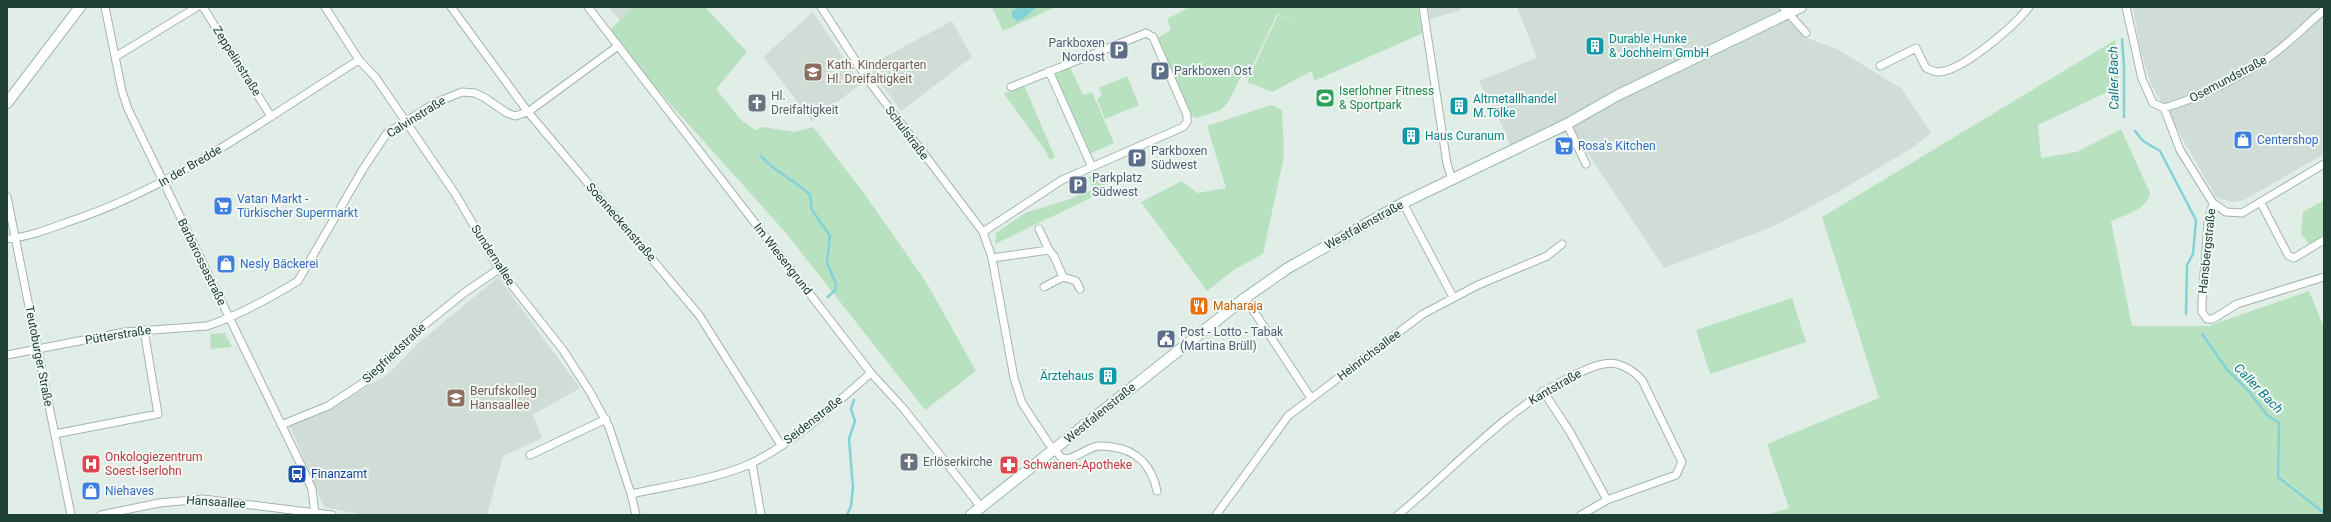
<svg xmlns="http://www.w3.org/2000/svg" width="2331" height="522" font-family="Roboto,sans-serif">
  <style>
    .built { fill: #cfddd6 }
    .green { fill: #b8e1c0 }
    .water { fill: #83d2d8 }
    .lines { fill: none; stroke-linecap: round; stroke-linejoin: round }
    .stream { stroke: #83d2d8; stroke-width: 2.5 }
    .minor-casing { stroke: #a3b6ae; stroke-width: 9 }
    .secondary-casing { stroke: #9ebaae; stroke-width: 12 }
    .minor { stroke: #fff; stroke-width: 7 }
    .secondary { stroke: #fff; stroke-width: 10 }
    .labels { text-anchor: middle; stroke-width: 4; stroke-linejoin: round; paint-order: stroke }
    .culture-label { font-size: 12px; fill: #0d838f; stroke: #f2f9f5; text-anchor: start }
    .service-label { font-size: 12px; fill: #4e5e75; stroke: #f2f9f5; text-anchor: start }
    .street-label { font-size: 12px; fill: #1f4035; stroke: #f2f9f5 }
    .education-label { font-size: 12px; fill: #785e54; stroke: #f2f9f5; text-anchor: start }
    .leisure-label { font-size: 12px; fill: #27864d; stroke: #f2f9f5; text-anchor: start }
    .worship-label { font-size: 12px; fill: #5b616d; stroke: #f2f9f5; text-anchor: start }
    .shop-label { font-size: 12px; fill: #366cbe; stroke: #f2f9f5; text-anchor: start }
    .food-label { font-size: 12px; fill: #c56008; stroke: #f2f9f5; text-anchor: start }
    .health-label { font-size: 12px; fill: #be3a42; stroke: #f2f9f5; text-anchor: start }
    .transit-label { font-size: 12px; fill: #164399; stroke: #f2f9f5; text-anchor: start }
    .water-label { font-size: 13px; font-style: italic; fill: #137983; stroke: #f2f9f5 }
  </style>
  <rect width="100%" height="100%" fill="#e1ede7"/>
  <path class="built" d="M609,7H633L634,8L619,20Z
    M1428,7H1460L1461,10L1430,19Z
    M1517,7H1779L1783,15L1804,37L1837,49L1902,89L1931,133L1912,148L1838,192L1774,226L1664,268L1573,131L1511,149L1505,131L1479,81L1537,58Z
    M2133,7H2324V154L2244,200L2231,202L2216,197L2151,84L2141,52Z
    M813,12L861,84L812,121L763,57Z
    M952,21L972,57L901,111L868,66Z
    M498,277L580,388L533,415L542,438L503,456L487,515H364L324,507L290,426L332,408L388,374L420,342Z"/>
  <path class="green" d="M633,7H705L747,52L716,89L741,120L755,130L762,127L795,132L813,127L866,196L926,282L976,371L925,410L786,233L630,59L609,31Z
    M992,7H1056L1003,31Z
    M1190,7H1418L1423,33L1314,81L1312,71L1272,92L1247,82L1278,15L1301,25L1277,14L1246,80L1243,73L1228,102L1221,110L1196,118L1191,115L1157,38L1171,30L1167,19Z
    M2115,40L2120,86L2038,125L2041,158L2077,152L2121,129L2150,193C2145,211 2127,214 2111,221L2132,326H2209L2309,291L2324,327V515H1767L1789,508L1767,444L1879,398L1822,217Z
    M1070,67L1083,95L1092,92L1114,143L1085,156L1051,74Z
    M1127,76L1139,105L1105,119L1097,99L1102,95L1099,88Z
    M1024,85L1055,157L1050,160L1045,150L1004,94Z
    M1271,105L1282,110L1284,156L1263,254L1235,269L1207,291L1141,202L1182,181L1197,193L1226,188L1207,126Z
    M1100,172L1107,190L995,244L996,233L1025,213L1070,199L1093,189L1088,177Z
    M2324,200V237L2310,246L2301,233L2303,212Z
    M1792,298L1806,342L1710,374L1696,330Z
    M225,333L232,347L211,349L210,334Z"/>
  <path class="water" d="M1019,7H1037L1023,19L1017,21L1012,17V11Z"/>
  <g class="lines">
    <path class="stream" d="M2122,39L2124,67V117
      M2135,131L2143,141L2160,151L2196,220L2193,254L2187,265L2186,314
      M761,156C774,172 795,180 810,195L812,210L830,236L827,263L836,284L835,290L828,297
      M2202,334L2228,371L2247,389L2267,415L2279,423L2278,477L2324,513
      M847,515L851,506L853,487L849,439L855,421L851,409L854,400"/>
    <g class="minor-casing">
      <path id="minor" d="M105,7L122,91L128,109L300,463L312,489L315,515
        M203,7L270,115
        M325,7L359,60L376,78L456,195L499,269L563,350L590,392L609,427L631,494L636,515
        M451,7L528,112L699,315L781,445
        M588,7L871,373L903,408L981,507
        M821,7L868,80L983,232L992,258L1014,378L1022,403L1049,444L1061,457L1066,459C1076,457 1084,451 1094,447C1100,445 1106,446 1112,447C1138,450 1152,467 1157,491
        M1423,7L1447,164L1452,179
        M1783,7L1806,33
        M2126,7L2142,79L2153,103L2164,108L2180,150L2213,203L2226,212L2242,213L2324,164
        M115,57L197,7
        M1880,66L1916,48L1926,68C1929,69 1934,72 1937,72C1961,73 2015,25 2029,7
        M1049,71L1091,165
        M2164,108C2198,98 2239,78 2268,58C2288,44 2306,25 2324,10
        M1567,124L1586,164
        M7,197L71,515
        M1403,203L1453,297
        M2213,203L2208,223L2202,302V312L2207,319H2213L2237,304L2324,277
        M2261,203L2288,255L2294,258L2324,240
        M1039,229L1049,250
        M983,232L1062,180L1183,127L1187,122V115L1153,37L1146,33L1011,87
        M7,239C28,237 49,229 68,222C175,187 264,119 359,60
        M992,258L1049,250L1054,256L1063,277L1044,287
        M1063,277L1076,281L1080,289
        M1245,298L1311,398
        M7,355L125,332L207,326C238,316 270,298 298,281L363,169L387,133L435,103L462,92L475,93L485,98L507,113L515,116L528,112L618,46
        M1543,391L1570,432L1607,500
        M281,425L328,406L366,381L391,358L418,330L464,293L499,269
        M55,434L158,414L144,330
        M530,455L606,419
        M752,463L761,515
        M631,494C667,486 721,478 752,463C796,441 835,404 871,373
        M101,515L159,503L203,499L332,515
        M1216,515L1288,416L1423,314L1478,285L1547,256L1562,244
        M1398,515C1457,466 1506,408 1576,374C1588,369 1603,361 1617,364C1627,367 1635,372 1642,380L1682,462L1676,475L1607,500L1581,515"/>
    </g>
    <g class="secondary-casing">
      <path id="secondary" d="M7,103L80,7
        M971,515L1245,298L1288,268L1403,203L1567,124L1618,95L1801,7"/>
    </g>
    <use href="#minor" class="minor"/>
    <use href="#secondary" class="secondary"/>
  </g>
  <defs>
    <g id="building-square" transform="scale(1)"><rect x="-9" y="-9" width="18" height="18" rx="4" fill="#0f9aa8" stroke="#f2f9f5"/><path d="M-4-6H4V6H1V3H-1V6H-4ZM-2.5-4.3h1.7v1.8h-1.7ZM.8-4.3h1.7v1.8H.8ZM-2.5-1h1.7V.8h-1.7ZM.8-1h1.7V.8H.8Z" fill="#fff"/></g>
    <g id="parking-square" transform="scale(1)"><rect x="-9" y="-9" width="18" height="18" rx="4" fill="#5c6f8a" stroke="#f2f9f5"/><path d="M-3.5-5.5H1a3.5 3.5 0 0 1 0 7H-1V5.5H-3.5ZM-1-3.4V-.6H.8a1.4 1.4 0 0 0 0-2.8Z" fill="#fff"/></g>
    <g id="school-square" transform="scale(1)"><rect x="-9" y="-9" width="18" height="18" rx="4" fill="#8d6e63" stroke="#f2f9f5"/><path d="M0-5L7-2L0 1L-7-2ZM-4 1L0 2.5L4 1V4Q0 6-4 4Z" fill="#fff"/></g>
    <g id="stadium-square" transform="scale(1)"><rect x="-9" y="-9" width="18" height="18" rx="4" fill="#2e9e5b" stroke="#f2f9f5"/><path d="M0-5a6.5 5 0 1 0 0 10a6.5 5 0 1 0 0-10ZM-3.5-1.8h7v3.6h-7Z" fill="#fff"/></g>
    <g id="church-square" transform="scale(1)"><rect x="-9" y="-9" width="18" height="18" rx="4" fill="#6b7280" stroke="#f2f9f5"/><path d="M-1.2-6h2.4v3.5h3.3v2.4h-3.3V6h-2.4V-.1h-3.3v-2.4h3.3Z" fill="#fff"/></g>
    <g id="shop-square" transform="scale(1)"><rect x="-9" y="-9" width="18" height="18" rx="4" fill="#3f7fe0" stroke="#f2f9f5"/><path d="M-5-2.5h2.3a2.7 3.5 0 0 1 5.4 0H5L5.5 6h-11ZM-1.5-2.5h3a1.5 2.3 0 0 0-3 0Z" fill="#fff"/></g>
    <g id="supermarket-square" transform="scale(1)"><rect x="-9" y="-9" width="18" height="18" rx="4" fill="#3f7fe0" stroke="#f2f9f5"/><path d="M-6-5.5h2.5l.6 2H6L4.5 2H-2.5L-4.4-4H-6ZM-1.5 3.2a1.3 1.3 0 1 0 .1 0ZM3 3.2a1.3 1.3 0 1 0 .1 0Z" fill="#fff"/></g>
    <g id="restaurant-square" transform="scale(1)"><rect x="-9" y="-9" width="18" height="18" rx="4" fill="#e8710a" stroke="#f2f9f5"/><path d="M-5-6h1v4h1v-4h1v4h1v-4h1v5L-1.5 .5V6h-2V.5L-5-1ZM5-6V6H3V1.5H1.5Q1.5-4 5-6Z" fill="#fff"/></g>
    <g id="civic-square" transform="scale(1)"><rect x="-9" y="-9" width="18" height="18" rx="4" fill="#5c6f8a" stroke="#f2f9f5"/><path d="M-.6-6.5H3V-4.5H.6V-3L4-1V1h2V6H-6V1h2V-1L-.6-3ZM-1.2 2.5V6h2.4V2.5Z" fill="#fff"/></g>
    <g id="hospital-square" transform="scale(1)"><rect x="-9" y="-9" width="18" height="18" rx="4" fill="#e0444e" stroke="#f2f9f5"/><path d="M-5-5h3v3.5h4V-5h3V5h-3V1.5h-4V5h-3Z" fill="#fff"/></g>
    <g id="pharmacy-square" transform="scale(1)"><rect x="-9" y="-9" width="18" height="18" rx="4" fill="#e0444e" stroke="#f2f9f5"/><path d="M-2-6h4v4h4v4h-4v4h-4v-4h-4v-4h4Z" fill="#fff"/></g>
    <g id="bus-square" transform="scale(1)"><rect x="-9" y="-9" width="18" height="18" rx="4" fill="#1a4fb4" stroke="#f2f9f5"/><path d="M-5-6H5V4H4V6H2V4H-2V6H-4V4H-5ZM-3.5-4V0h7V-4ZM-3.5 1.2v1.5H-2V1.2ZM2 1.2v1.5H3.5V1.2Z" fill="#fff"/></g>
  </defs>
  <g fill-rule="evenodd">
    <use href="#building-square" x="1595" y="46"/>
    <use href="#parking-square" x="1119" y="50"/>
    <use href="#parking-square" x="1160" y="71"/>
    <use href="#school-square" x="813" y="72"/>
    <use href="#stadium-square" x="1325" y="98"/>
    <use href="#church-square" x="757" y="103"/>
    <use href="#building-square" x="1459" y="106"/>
    <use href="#building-square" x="1411" y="136"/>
    <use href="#shop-square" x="2243" y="140"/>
    <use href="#supermarket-square" x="1564" y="146"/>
    <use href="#parking-square" x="1137" y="158"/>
    <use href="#parking-square" x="1078" y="185"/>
    <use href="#supermarket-square" x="223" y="206"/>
    <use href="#shop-square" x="226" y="264"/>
    <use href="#restaurant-square" x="1199" y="306"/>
    <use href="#civic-square" x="1166" y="339"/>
    <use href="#building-square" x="1108" y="376"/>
    <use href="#school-square" x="456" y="398"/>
    <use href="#church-square" x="909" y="462"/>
    <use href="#hospital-square" x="91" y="464"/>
    <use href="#pharmacy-square" x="1009" y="465"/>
    <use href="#bus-square" x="297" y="474"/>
    <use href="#shop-square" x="91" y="491"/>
  </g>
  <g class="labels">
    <g class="culture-label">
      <text x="1609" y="43">Durable Hunke<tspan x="1609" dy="14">&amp; Jochheim GmbH</tspan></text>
      <text x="1473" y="103">Altmetallhandel<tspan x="1473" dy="14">M.Tölke</tspan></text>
      <text x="1425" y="140">Haus Curanum</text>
      <text x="1094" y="380" text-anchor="end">Ärztehaus</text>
    </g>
    <g class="service-label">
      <text x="1105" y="47" text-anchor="end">Parkboxen<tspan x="1105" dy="14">Nordost</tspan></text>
      <text x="1174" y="75">Parkboxen Ost</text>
      <text x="1151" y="155">Parkboxen<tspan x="1151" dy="14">Südwest</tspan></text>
      <text x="1092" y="182">Parkplatz<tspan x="1092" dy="14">Südwest</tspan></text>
      <text x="1180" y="336">Post - Lotto - Tabak<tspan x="1180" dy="14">(Martina Brüll)</tspan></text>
    </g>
    <g class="street-label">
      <text transform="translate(237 61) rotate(58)" y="4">Zeppelinstraße</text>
      <text transform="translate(2228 79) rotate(-28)" y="4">Osemundstraße</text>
      <text transform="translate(416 117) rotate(-32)" y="4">Calvinstraße</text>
      <text transform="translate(907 133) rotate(53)" y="4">Schulstraße</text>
      <text transform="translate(190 166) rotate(-30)" y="4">In der Bredde</text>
      <text transform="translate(621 222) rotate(49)" y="4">Soenneckenstraße</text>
      <text transform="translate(1364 225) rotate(-29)" y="4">Westfalenstraße</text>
      <text transform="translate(2207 251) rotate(-84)" y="4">Hansbergstraße</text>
      <text transform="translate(493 255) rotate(57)" y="4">Sundernallee</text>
      <text transform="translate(783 259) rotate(52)" y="4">Im Wiesengrund</text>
      <text transform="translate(202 262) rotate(64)" y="4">Barbarossastraße</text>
      <text transform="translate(118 335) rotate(-9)" y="4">Pütterstraße</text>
      <text transform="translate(394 353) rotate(-43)" y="4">Siegfriedstraße</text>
      <text transform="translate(1369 355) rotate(-37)" y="4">Heinrichsallee</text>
      <text transform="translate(39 356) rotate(79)" y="4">Teutoburger Straße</text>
      <text transform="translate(1555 387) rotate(-30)" y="4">Kantstraße</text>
      <text transform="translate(1100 413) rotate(-39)" y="4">Westfalenstraße</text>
      <text transform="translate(813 420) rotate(-38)" y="4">Seidenstraße</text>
      <text transform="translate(216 502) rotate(4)" y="4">Hansaallee</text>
    </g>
    <g class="education-label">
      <text x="827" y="69">Kath. Kindergarten<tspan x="827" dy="14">Hl. Dreifaltigkeit</tspan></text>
      <text x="470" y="395">Berufskolleg<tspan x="470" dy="14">Hansaallee</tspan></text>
    </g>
    <g class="leisure-label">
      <text x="1339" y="95">Iserlohner Fitness<tspan x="1339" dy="14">&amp; Sportpark</tspan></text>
    </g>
    <g class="worship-label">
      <text x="771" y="100">Hl.<tspan x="771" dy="14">Dreifaltigkeit</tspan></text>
      <text x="923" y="466">Erlöserkirche</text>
    </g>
    <g class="shop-label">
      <text x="2257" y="144">Centershop</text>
      <text x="1578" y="150">Rosa's Kitchen</text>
      <text x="237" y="203">Vatan Markt -<tspan x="237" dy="14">Türkischer Supermarkt</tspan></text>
      <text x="240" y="268">Nesly Bäckerei</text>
      <text x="105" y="495">Niehaves</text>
    </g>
    <g class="food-label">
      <text x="1213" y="310">Maharaja</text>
    </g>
    <g class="health-label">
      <text x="105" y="461">Onkologiezentrum<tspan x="105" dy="14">Soest-Iserlohn</tspan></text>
      <text x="1023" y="469">Schwanen-Apotheke</text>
    </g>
    <g class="transit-label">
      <text x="311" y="478">Finanzamt</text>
    </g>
    <g class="water-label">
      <text transform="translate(2113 78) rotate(-91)" y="5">Caller Bach</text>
      <text transform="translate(2259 388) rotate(46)" y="5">Caller Bach</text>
    </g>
  </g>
  <rect width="2331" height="522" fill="none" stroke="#1f4035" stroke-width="16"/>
</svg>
